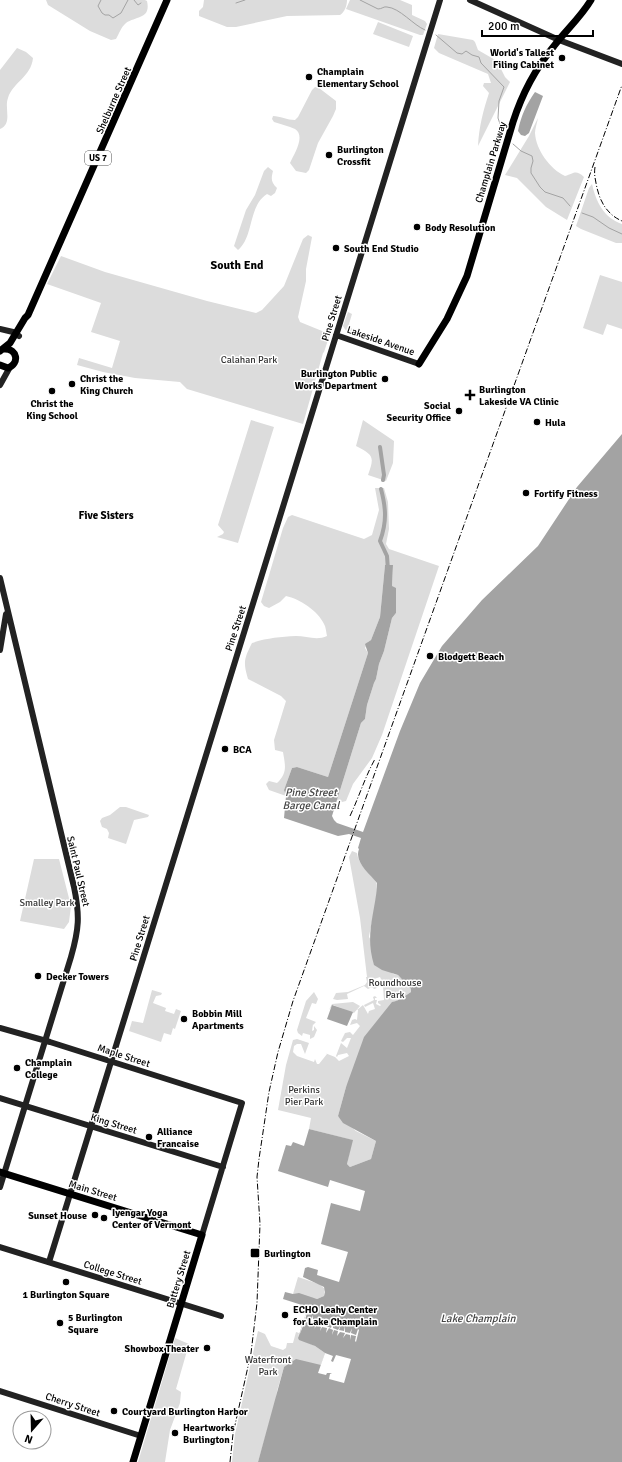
<svg xmlns="http://www.w3.org/2000/svg" width="622" height="1462" font-family="Signika,sans-serif">
  <style>
    .green { fill: #dcdcdc }
    .water { fill: #a3a3a3 }
    .pier { fill: #fff }
    .lines { fill: none; stroke-linecap: round; stroke-linejoin: round }
    .stream { stroke: #a3a3a3; stroke-width: 1 }
    .canal { stroke: #a3a3a3; stroke-width: 4 }
    .secondary { stroke: #222; stroke-width: 6 }
    .primary { stroke: #000; stroke-width: 7 }
    .rail { stroke: #000; stroke-width: 1; stroke-dasharray: 6 2 1 2; stroke-linecap: butt }
    .poi-dot { fill: #000; stroke: #fff; stroke-width: 1.5 }
    .labels { text-anchor: middle; stroke-width: 3; stroke-linejoin: round; paint-order: stroke }
    .shield { fill: #fff; stroke: #4c4c4c; stroke-width: 1 }
    .shield-label { font-size: 9px; font-weight: bold; fill: #000 }
    .poi-label { font-size: 10px; font-weight: bold; fill: #000; stroke: #fff; text-anchor: start }
    .street-label { font-size: 10px; fill: #000; stroke: #fff }
    .park-label { font-size: 10px; fill: #333; stroke: #fff }
    .neighbourhood-label { font-size: 11px; font-weight: bold; fill: #000; stroke: #fff }
    .water-label { font-size: 11px; font-style: italic; fill: #444; stroke: #fff }
    .quarter-label { font-size: 12px; font-weight: bold; fill: #000; stroke: #fff }
  </style>
  <rect width="100%" height="100%" fill="#fff"/>
  <path class="green" d="M46,0H145L147,1C151,19 137,16 126,23C121,27 119,34 116,39L111,40L90,31L48,5Z
    M204,0H347C347,5 345,12 340,15L287,16L236,27H227L199,16V11L203,7Z
    M350,0H400L412,5V15L425,21L427,24L423,35H420L346,9Z
    M378,22L413,36L409,47L373,34Z
    M438,34L473,40L475,42L478,50L497,61L505,77L510,82L478,146C479,127 483,111 489,93L483,86L484,83H491L488,74L439,53L434,48Z
    M17,48L26,52L33,58C31,77 13,82 8,98C4,108 13,124 0,129V70Z
    M315,87L319,88L336,101V109L333,116L318,143L309,170L306,173L296,171L290,163C294,154 306,136 295,129C289,126 280,124 274,122L272,119L273,116C280,116 287,120 295,120L298,117L312,90Z
    M538,118C537,123 535,129 535,133C536,150 550,169 565,176C574,174 575,169 584,177L567,220L546,207L517,178L505,175L529,136Z
    M268,167L273,171C271,179 271,182 277,188L275,193L271,196L267,194C248,206 254,237 238,250L234,246L246,210L255,195L264,171Z
    M592,184C596,202 604,218 622,224V243H616L581,229L576,226L589,188Z
    M308,235L312,237L306,269V281L298,317L300,322L327,333L329,337L324,352L323,353L303,424L187,389L180,382L135,378L103,372L77,365L79,358L112,368L120,341L91,332L101,303L47,284L61,256L105,272L207,301L256,313L262,310L284,286L303,239Z
    M600,275L622,282V329L607,324L603,335L583,328Z
    M348,312L352,314L349,324L352,329L358,333V337C351,335 347,333 343,326Z
    M251,420L274,427L238,543L217,537L223,534L224,532L218,525Z
    M363,420L394,441L393,463L386,481L368,475C375,456 373,455 356,446Z
    M375,488H384L388,502L389,529L386,544L389,549L439,566L382,735L372,758L353,784L346,801L342,802L337,800L361,723L365,719L367,705L374,683L376,679L379,664L384,651L392,618L396,613L392,586L393,565H385L380,617L371,640L368,642L365,648L368,653L328,777L297,767L292,768L284,790L286,796L269,790L266,784L269,781L277,783C288,773 285,765 283,752L275,750L274,740L286,701L281,696L248,679C243,662 244,659 252,643C266,638 280,637 296,636C306,636 317,641 327,636C326,632 326,627 324,624C318,611 300,599 286,596L280,602L269,608L264,606L261,602L283,528L288,517L292,515L364,539L372,535L379,510Z
    M120,807H126L149,815L148,817L134,820L126,844L108,838L109,833L107,829L102,827L100,821L102,818L110,815Z
    M352,851L357,853C358,865 370,872 376,882C380,889 371,926 369,937L393,974L398,975L411,989V992L395,1002L346,1087L338,1116L356,1131L376,1141L371,1159L350,1167L347,1164L352,1140L309,1129L311,1118L278,1110L286,1065L293,1040L297,1039L309,1043L305,1054L301,1044H297L294,1046L293,1052L297,1056L314,1062L315,1059L317,1064H319L327,1054L325,1053L335,1057L339,1061L349,1056L347,1053L338,1055L337,1057L336,1056L341,1043L347,1048L351,1038H347L343,1042L341,1041L345,1033L350,1032L353,1035L360,1026L357,1023L350,1025L352,1020L355,1019L357,1020L358,1010H357L363,1005L368,1014L369,1011L375,1009L373,1003L365,1007L364,1005L374,1000L373,997L375,996L377,998H375V1000H377L376,1004L380,1006L381,1005L378,1003V1001L384,1000L383,986L384,985L380,977L374,979L377,988L374,989L372,987L368,989L364,986L347,994L348,999L337,1000L333,999L336,993L348,992L365,985L367,982L366,977H367L360,918L349,857Z
    M34,859H59L71,906L69,922L64,929L20,921Z
    M152,990L162,993L161,995L156,996L153,1003L166,1008L165,1011L174,1014L176,1009L181,1011L175,1029L173,1028L171,1035L164,1033L161,1042L129,1031L132,1021L143,1023Z
    M314,992L318,999L316,1004L312,1003L306,1018L316,1022L313,1025V1024L312,1031L314,1030V1026L317,1030L314,1037L310,1039V1035L303,1033L302,1036L298,1033L297,1030L306,1001Z
    M353,1002L360,1006L354,1013L333,1005L329,1010L332,1004Z
    M298,1277L319,1284L325,1289L324,1296L317,1299L293,1294Z
    M258,1331L265,1334L271,1346L283,1350L286,1348L287,1343H293L296,1332L299,1333L298,1338L315,1346L325,1353L321,1365L284,1367L277,1391L275,1410H273L258,1462H232L235,1434Z
    M175,1338L189,1344L176,1389L181,1392L180,1403L170,1430L165,1462H138Z"/>
  <path class="water" d="M535,92L543,96L529,133L525,136L521,135L518,131C521,116 526,105 535,92Z
    M622,434V1462H258L284,1367L296,1359L321,1365L325,1353L315,1346L299,1340L298,1338L308,1307L283,1299L285,1292L293,1294L299,1293L317,1299L324,1296L325,1292L324,1287L303,1277L305,1268L308,1267L318,1270L317,1275L339,1282L348,1252L321,1244L331,1203L360,1211L365,1191L330,1180L328,1187L278,1171L286,1145L291,1146L293,1142L304,1146L309,1129L353,1140L347,1164L350,1167L371,1159L376,1141L343,1123L338,1116L346,1087L364,1037L392,1002C399,1001 406,995 411,992V989L398,975L382,970L374,965C365,935 374,917 377,887V883C369,873 354,862 359,849L358,848L361,838L349,834L338,836L284,818L286,796L284,790L292,768L297,767L328,777L368,653L365,644L371,640L380,617L385,565H393L392,586L396,588V613L392,618L384,651L379,664L376,679L374,683L367,705L365,719L361,723L332,816L334,820L337,823L363,832L400,731L420,683L442,646L482,600L538,546L577,487Z
    M332,1005L353,1012L347,1026L327,1019Z"/>
  <path class="pier" d="M306,1313H307L305,1320L308,1321H311L313,1315V1322L318,1323L320,1317L319,1324L325,1326L327,1319L326,1326L331,1328L333,1321V1328L338,1330L341,1325L339,1330L344,1331L345,1326V1332L350,1333L352,1328L351,1333L356,1335L358,1329L359,1330L356,1342L355,1341L356,1336L351,1335L350,1340V1335L346,1334L343,1338L345,1333L340,1332L337,1336L338,1331L334,1330L332,1335L333,1330L329,1328L326,1333L327,1328L322,1327L320,1331L321,1327L317,1325L314,1329L316,1325L311,1323L309,1328L310,1323L305,1321L299,1336Z
    M325,1353L333,1356L331,1361L333,1362L336,1355L351,1359L344,1383L329,1379L330,1374L332,1373H327L326,1375L318,1373Z"/>
  <g class="lines">
    <path class="stream" d="M101,0L98,6L102,13L105,15H109L113,18L121,13L128,0
      M134,0L138,5L141,3
      M360,0L378,9C382,9 384,6 387,7C400,8 413,25 425,30
      M236,3L245,0
      M436,35L457,53L462,54L466,51L472,55L479,57L481,63L504,87L499,101L498,118L501,127
      M513,144L521,151L532,156L533,161L531,168V173L540,187L545,192L563,198L570,206
      M582,213L593,217L609,228L622,234"/>
    <path class="canal" d="M380,447L384,475L383,480
      M381,489C386,508 387,522 380,541L387,556L388,570"/>
    <path class="secondary" d="M470,0L559,40L622,64
      M0,329L13,332L19,336
      M336,335L419,364
      M0,385L10,367
      M0,578L74,887C80,916 79,929 71,957L0,1187
      M0,650L6,614
      M0,1028L50,1042L242,1103L202,1235
      M0,1098L223,1167
      M0,1247L221,1316
      M49,1262L440,0
      M0,1391L141,1436"/>
    <path class="primary" d="M0,351L10,343L25,318L28,315L167,0
      M419,364L447,319L467,276L513,122C522,94 535,69 554,46C566,30 581,17 591,0
      M0,365L8,368C20,363 17,349 5,349
      M0,1172L202,1235L133,1462"/>
    <path class="rail" d="M595,167C594,173 595,178 596,183C599,200 606,214 622,221
      M350,816C359,797 365,777 375,759
      M230,1462L233,1434L251,1353L257,1303L260,1224L257,1177L259,1159L269,1092L278,1052L293,1001L622,85"/>
  </g>
  <g class="poi-dot">
    <circle cx="562" cy="58" r="4"/>
    <circle cx="309" cy="77" r="4"/>
    <circle cx="329" cy="155" r="4"/>
    <circle cx="417" cy="227" r="4"/>
    <circle cx="336" cy="248" r="4"/>
    <circle cx="385" cy="379" r="4"/>
    <circle cx="72" cy="384" r="4"/>
    <circle cx="52" cy="391" r="4"/>
    <path d="M468 389h4v4h4v4h-4v4h-4v-4h-4v-4h4z"/>
    <circle cx="459" cy="411" r="4"/>
    <circle cx="537" cy="422" r="4"/>
    <circle cx="526" cy="493" r="4"/>
    <circle cx="430" cy="656" r="4"/>
    <circle cx="225" cy="749" r="4"/>
    <circle cx="38" cy="976" r="4"/>
    <circle cx="184" cy="1019" r="4"/>
    <circle cx="17" cy="1068" r="4"/>
    <circle cx="149" cy="1137" r="4"/>
    <circle cx="95" cy="1215" r="4"/>
    <circle cx="104" cy="1218" r="4"/>
    <rect x="250" y="1248" width="10" height="10" rx="2"/>
    <circle cx="66" cy="1282" r="4"/>
    <circle cx="285" cy="1315" r="4"/>
    <circle cx="60" cy="1323" r="4"/>
    <circle cx="207" cy="1348" r="4"/>
    <circle cx="114" cy="1411" r="4"/>
    <circle cx="175" cy="1433" r="4"/>
  </g>
  <g class="labels">
    <rect class="shield" x="85" y="151" width="26" height="14" rx="3"/>
    <g class="shield-label">
      <text x="98" y="161">US 7</text>
    </g>
    <g class="poi-label">
      <text x="554" y="56" text-anchor="end">World's Tallest<tspan x="554" dy="12">Filing Cabinet</tspan></text>
      <text x="317" y="75">Champlain<tspan x="317" dy="12">Elementary School</tspan></text>
      <text x="337" y="153">Burlington<tspan x="337" dy="12">Crossfit</tspan></text>
      <text x="425" y="231">Body Resolution</text>
      <text x="344" y="252">South End Studio</text>
      <text x="377" y="377" text-anchor="end">Burlington Public<tspan x="377" dy="12">Works Department</tspan></text>
      <text x="80" y="382">Christ the<tspan x="80" dy="12">King Church</tspan></text>
      <text x="479" y="393">Burlington<tspan x="479" dy="12">Lakeside VA Clinic</tspan></text>
      <text x="52" y="407" text-anchor="middle">Christ the<tspan x="52" dy="12">King School</tspan></text>
      <text x="451" y="409" text-anchor="end">Social<tspan x="451" dy="12">Security Office</tspan></text>
      <text x="545" y="426">Hula</text>
      <text x="534" y="497">Fortify Fitness</text>
      <text x="438" y="660">Blodgett Beach</text>
      <text x="233" y="753">BCA</text>
      <text x="46" y="980">Decker Towers</text>
      <text x="192" y="1017">Bobbin Mill<tspan x="192" dy="12">Apartments</tspan></text>
      <text x="25" y="1066">Champlain<tspan x="25" dy="12">College</tspan></text>
      <text x="157" y="1135">Alliance<tspan x="157" dy="12">Francaise</tspan></text>
      <text x="112" y="1216">Iyengar Yoga<tspan x="112" dy="12">Center of Vermont</tspan></text>
      <text x="87" y="1219" text-anchor="end">Sunset House</text>
      <text x="264" y="1257">Burlington</text>
      <text x="66" y="1298" text-anchor="middle">1 Burlington Square</text>
      <text x="293" y="1313">ECHO Leahy Center<tspan x="293" dy="12">for Lake Champlain</tspan></text>
      <text x="68" y="1321">5 Burlington<tspan x="68" dy="12">Square</tspan></text>
      <text x="199" y="1352" text-anchor="end">Showbox Theater</text>
      <text x="122" y="1415">Courtyard Burlington Harbor</text>
      <text x="183" y="1431">Heartworks<tspan x="183" dy="12">Burlington</tspan></text>
    </g>
    <g class="street-label">
      <text transform="translate(113 100) rotate(-66)" y="4">Shelburne Street</text>
      <text transform="translate(490 162) rotate(-73)" y="4">Champlain Parkway</text>
      <text transform="translate(331 318) rotate(-73)" y="4">Pine Street</text>
      <text transform="translate(381 340) rotate(19)" y="4">Lakeside Avenue</text>
      <text transform="translate(235 628) rotate(-72)" y="4">Pine Street</text>
      <text transform="translate(79 871) rotate(77)" y="4">Saint Paul Street</text>
      <text transform="translate(139 938) rotate(-73)" y="4">Pine Street</text>
      <text transform="translate(124 1055) rotate(18)" y="4">Maple Street</text>
      <text transform="translate(114 1123) rotate(17)" y="4">King Street</text>
      <text transform="translate(93 1190) rotate(17)" y="4">Main Street</text>
      <text transform="translate(113 1272) rotate(17)" y="4">College Street</text>
      <text transform="translate(178 1279) rotate(-73)" y="4">Battery Street</text>
      <text transform="translate(73 1404) rotate(18)" y="4">Cherry Street</text>
    </g>
    <g class="park-label">
      <text x="249" y="363">Calahan Park</text>
      <text x="47" y="906">Smalley Park</text>
      <text x="395" y="986">Roundhouse<tspan x="395" dy="12">Park</tspan></text>
      <text x="304" y="1093">Perkins<tspan x="304" dy="12">Pier Park</tspan></text>
      <text x="268" y="1363">Waterfront<tspan x="268" dy="12">Park</tspan></text>
    </g>
    <g class="neighbourhood-label">
      <text x="106" y="519">Five Sisters</text>
    </g>
    <g class="water-label">
      <text x="311" y="796">Pine Street<tspan x="311" dy="13">Barge Canal</tspan></text>
      <text x="478" y="1322">Lake Champlain</text>
    </g>
    <g class="quarter-label">
      <text x="237" y="269">South End</text>
    </g>
  </g>
  <g transform="translate(32 1430) rotate(200)"><circle r="19" fill="#ffffff" stroke="#999999"/>
  <path d="M0-3L7 15L0 10L-7 15Z" fill="#000000"/>
  <text y="-6" font-size="11" font-weight="bold" text-anchor="middle" fill="#000000">N</text>
  </g>
  <path d="M482 30v6h111v-6" fill="none" stroke="#000000" stroke-width="2"/>
  <text x="488" y="30" font-size="12" fill="#000000" stroke="#ffffff" stroke-width="3" paint-order="stroke">200 m</text>
</svg>
